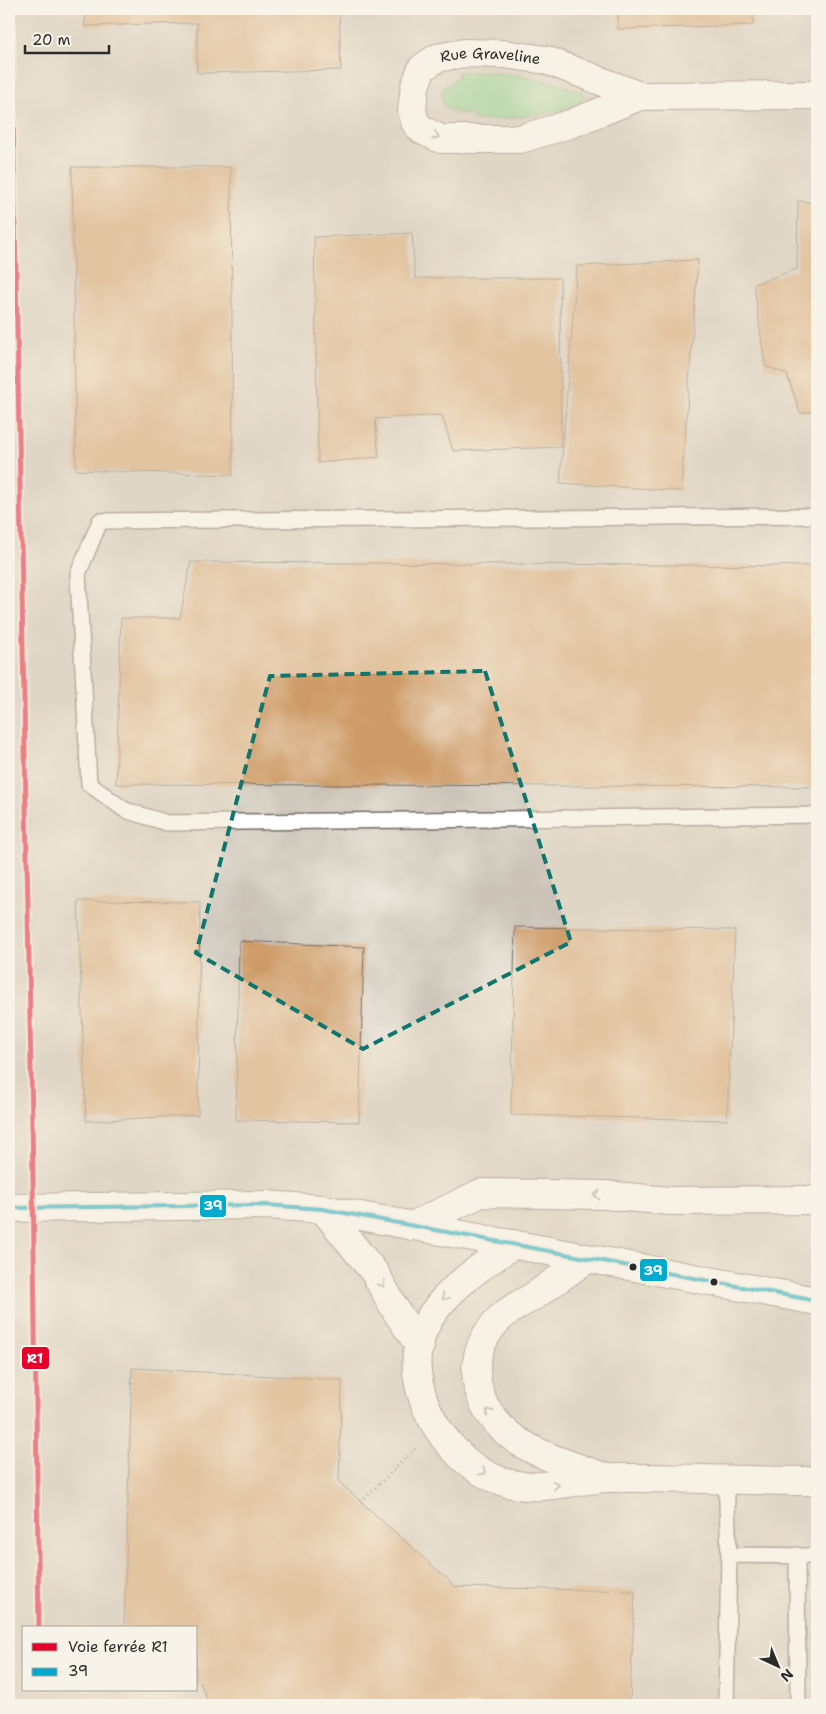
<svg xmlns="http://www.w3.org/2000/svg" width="826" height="1714" font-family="'Shantell Sans',sans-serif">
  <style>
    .industrial { fill: #cbc3b8; fill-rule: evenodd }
    .green { fill: #81cc8a; stroke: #567c5a }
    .building { fill: #ce9b67 }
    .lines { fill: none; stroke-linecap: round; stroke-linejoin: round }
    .service-casing { stroke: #716c65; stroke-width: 18 }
    .minor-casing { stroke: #716c65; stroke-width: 30 }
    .tertiary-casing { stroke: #716c65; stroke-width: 30 }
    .path { stroke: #716c65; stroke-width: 3; stroke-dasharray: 1 4; stroke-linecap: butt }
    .service { stroke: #fff; stroke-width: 15 }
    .minor { stroke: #fff; stroke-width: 28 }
    .tertiary { stroke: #fff; stroke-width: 28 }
    .bus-1-casing { stroke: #f7f3e8; stroke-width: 8 }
    .bus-1 { stroke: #00a9ce; stroke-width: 4 }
    .rail-1-casing { stroke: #f7f3e8; stroke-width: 9 }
    .rail-1 { stroke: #e4002b; stroke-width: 5 }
    .oneway { stroke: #a0a0a0 }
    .marked { fill: none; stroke: #0f766e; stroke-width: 4; stroke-dasharray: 10 6; stroke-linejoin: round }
    .bus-dot { fill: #2b2b2b; stroke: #f7f3e8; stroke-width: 2 }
    .labels { text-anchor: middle; stroke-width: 4; stroke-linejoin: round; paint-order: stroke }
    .street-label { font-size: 15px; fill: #2b2b2b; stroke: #f7f3e8 }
    .line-badge { stroke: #f7f3e8; stroke-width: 2 }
    .badge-label { font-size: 14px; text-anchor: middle; font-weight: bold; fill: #fff }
  </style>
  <rect width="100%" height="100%" fill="#f7f3e8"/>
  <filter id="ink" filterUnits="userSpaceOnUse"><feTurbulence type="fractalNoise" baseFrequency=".02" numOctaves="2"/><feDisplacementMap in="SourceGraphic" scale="10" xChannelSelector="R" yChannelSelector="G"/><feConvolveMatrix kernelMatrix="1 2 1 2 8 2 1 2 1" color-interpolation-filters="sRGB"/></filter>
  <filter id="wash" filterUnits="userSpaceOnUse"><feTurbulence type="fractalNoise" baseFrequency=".0096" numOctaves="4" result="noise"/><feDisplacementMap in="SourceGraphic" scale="20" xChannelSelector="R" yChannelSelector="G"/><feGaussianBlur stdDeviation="1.12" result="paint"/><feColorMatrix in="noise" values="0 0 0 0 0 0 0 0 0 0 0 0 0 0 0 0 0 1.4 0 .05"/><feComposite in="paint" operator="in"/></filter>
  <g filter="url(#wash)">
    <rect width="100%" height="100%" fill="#f3e6d0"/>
    <path class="industrial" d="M9,9H817V1705H9ZM24,1628H196V1690H24Z"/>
    <path class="green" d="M457,72C506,72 536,75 581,92L584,97C568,117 498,119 473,120L472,114C455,115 437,110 443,88L458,77Z"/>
    <g id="blocks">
      <path class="building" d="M87,9H339L341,70L197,73V23L84,26Z
        M618,9H753V25L618,29Z
        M72,167H231L233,475L76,470Z
        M798,201L817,203V411L800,413L787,374L765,366L754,284L797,269Z
        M412,233L415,278H560L561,447L453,451L442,415L375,419L379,457L318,463L314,237Z
        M698,260L681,491L560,483L577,266Z
        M191,562L817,566V787L116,784L121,618H180Z
        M78,901L200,902L198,1115L86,1121Z
        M515,927L735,930L727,1120L511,1115Z
        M239,941L364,947L359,1122L236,1120Z
        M132,1368L342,1380L339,1482L456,1587L635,1591L630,1698L600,1705H210L200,1683L196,1682V1628H124Z"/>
    </g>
  </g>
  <g filter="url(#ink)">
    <use href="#blocks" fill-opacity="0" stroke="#716c65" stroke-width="1"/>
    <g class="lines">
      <g class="service-casing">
        <path id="service" d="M817,516L100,521L78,574L89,784L125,810L167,823L817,815
          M726,1480L729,1555
          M797,1555L798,1705
          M726,1705L729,1555L817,1556"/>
      </g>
      <g class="minor-casing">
        <g id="minor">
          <path id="s1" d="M640,96L570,124L520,139H441L422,130L415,122L412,110L415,86L422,68L437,58L464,53L504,54L546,60L640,96L817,95"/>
        </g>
      </g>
      <g class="tertiary-casing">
        <path id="tertiary" d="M9,1208L265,1205L323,1209L817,1301
          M323,1209L375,1273L396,1311L420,1346
          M412,1226L481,1193L605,1195L670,1201L817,1200
          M514,1244C466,1277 403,1316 419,1384C428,1426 461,1467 501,1481C537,1494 574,1479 610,1478C679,1477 748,1481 817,1481
          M587,1259C569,1271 552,1284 534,1296C521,1304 509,1309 499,1319C457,1362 477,1419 526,1446C550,1460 578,1467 604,1477"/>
      </g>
      <path class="path" d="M361,1502L418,1446"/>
      <use href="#service" class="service"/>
      <use href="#minor" class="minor"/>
      <use href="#tertiary" class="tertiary"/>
      <g class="bus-1-casing">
        <path id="bus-1" d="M9,1208L265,1205L323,1209L817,1301"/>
      </g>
      <use href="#bus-1" class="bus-1"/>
      <g class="rail-1-casing">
        <path id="rail-1" d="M11,9L33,1176L39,1628"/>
      </g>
      <use href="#rail-1" class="rail-1"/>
    </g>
    <defs><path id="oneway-chevron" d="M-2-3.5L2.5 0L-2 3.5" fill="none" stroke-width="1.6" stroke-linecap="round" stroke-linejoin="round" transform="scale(1.25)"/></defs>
    <g class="oneway">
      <use href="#oneway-chevron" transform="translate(436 136) rotate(19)"/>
      <use href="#oneway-chevron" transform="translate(597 1195) rotate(-178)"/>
      <use href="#oneway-chevron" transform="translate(382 1284) rotate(59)"/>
      <use href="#oneway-chevron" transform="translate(445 1297) rotate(130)"/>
      <use href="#oneway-chevron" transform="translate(489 1412) rotate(-127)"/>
      <use href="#oneway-chevron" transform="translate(483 1472) rotate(30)"/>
      <use href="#oneway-chevron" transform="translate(556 1485) rotate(-7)"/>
    </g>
  </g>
  <path d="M0 0H826V1714H0ZM485,671L571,942L363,1049L196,953L270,676Z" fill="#f3e6d0" fill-opacity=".55" fill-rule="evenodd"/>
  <path class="marked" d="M485,671L571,942L363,1049L196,953L270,676Z"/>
  <g class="bus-dot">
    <circle cx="633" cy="1267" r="4.5"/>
    <circle cx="714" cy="1282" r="4.5"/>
  </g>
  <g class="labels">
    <g class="street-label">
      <text dy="5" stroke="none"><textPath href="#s1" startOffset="366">Rue Graveline</textPath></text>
    </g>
  </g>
  <g class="line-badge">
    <rect x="199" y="1194" width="28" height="24" rx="5" fill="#00a9ce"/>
    <rect x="639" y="1258" width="29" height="24" rx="5" fill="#00a9ce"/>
    <rect x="21" y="1346" width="29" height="24" rx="5" fill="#e4002b"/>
  </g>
  <g class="badge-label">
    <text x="213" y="1210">39</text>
    <text x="653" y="1275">39</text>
    <text x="35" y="1363">R1</text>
  </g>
  <rect width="826" height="1714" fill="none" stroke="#f7f3e8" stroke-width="30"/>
  <rect x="22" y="1626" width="175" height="65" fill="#f7f3e8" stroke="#a5a39c"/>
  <rect x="32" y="1643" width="25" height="8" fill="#e4002b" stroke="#a5a39c"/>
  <text x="68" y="1652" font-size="15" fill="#2b2b2b">Voie ferrée R1</text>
  <rect x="32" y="1668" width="25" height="8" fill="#00a9ce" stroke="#a5a39c"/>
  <text x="68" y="1676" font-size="15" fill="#2b2b2b">39</text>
  <g transform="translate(778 1666) rotate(136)" stroke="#f7f3e8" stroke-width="4" paint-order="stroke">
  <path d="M0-4L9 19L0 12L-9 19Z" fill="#2b2b2b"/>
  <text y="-8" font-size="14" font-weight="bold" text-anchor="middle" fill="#2b2b2b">N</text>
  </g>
  <path d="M25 45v8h84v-8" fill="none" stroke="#2b2b2b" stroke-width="2.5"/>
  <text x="32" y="45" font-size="15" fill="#2b2b2b" stroke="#f7f3e8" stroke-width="4" paint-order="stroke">20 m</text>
</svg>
